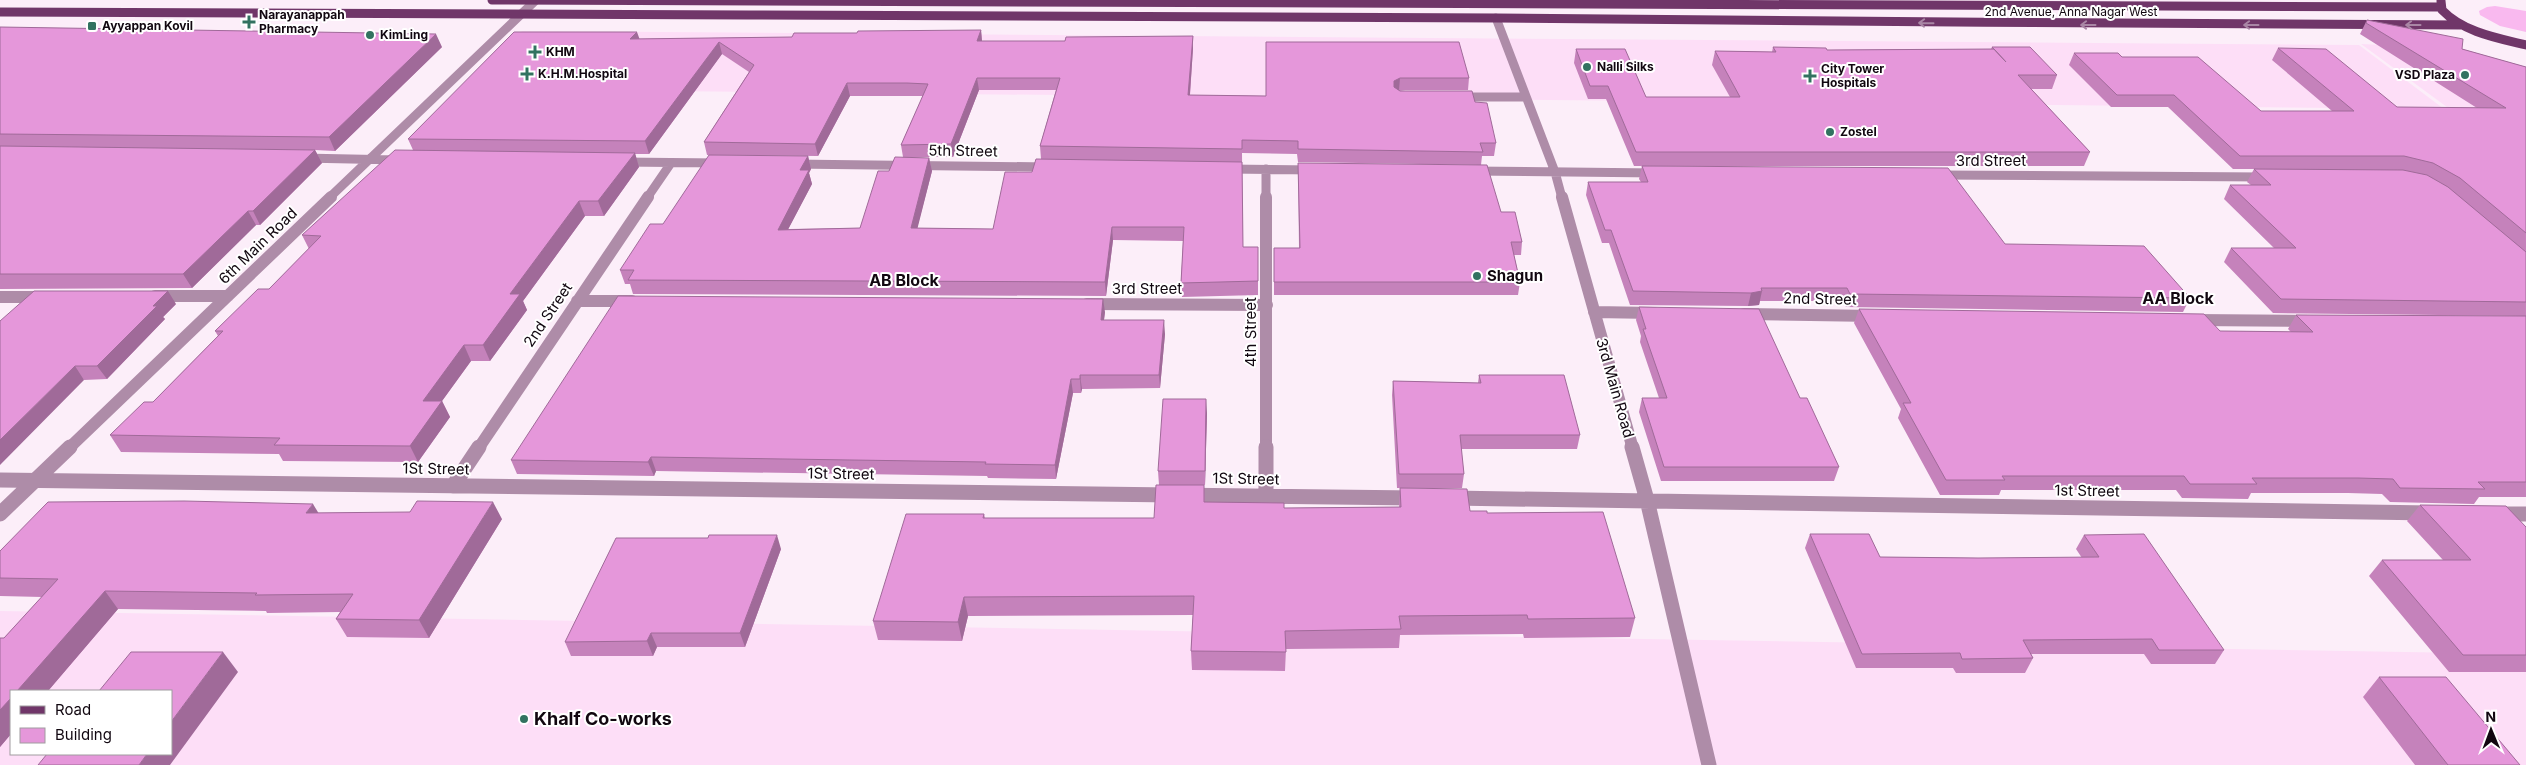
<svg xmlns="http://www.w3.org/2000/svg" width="2526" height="765" font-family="Inter,sans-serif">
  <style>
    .built { fill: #fddef7; fill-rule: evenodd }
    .green { fill: #f9b9ef }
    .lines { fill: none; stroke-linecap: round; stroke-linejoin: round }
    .minor-far2 { stroke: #ae8ca8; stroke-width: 9 }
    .minor-far1 { stroke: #ae8ca8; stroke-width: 12 }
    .minor { stroke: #ae8ca8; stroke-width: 15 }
    .major { stroke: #703669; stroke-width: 9 }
    .wall { fill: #c582bb; fill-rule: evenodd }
    .shaded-wall { fill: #a06a99 }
    .building { fill: #e597da; stroke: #a06a99 }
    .oneway { stroke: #a986a5 }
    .poi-dot { fill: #327260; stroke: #fff; stroke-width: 2 }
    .labels { text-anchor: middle; stroke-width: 4; stroke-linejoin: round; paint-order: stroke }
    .far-street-label { font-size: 12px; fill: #110710; stroke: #fff }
    .far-poi-label { font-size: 12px; font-weight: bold; fill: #110710; stroke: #fff; text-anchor: start }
    .street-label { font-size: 15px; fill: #110710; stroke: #fff }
    .poi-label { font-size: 15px; font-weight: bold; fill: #110710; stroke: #fff; text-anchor: start }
    .neighbourhood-label { font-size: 16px; font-weight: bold; fill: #110710; stroke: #fff }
    .near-poi-label { font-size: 18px; font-weight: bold; fill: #110710; stroke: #fff; text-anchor: start }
  </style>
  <rect width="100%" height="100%" fill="#fceef9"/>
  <path class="built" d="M522,31L2359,45L2444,109L460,89Z
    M2361,44L2425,47L2510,64L2526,165Z
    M0,611L2526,654V765H0ZM11,691H171V754H11Z"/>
  <path class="green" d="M2495,6L2526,11V32L2500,26L2480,15L2479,11L2487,7Z"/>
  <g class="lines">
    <path class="minor-far2" d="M1496,18L1555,172L1562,198
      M1458,97H1526
      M302,158L400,160
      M622,162L720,163
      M792,164L1050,167
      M1227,169L1315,170
      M1266,169V198
      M1472,171L1657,173
      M1937,175L2265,177
      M329,198L536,0
      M647,198L671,163"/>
    <path class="minor-far1" d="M1266,197V449
      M1562,197L1633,449
      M155,296H228
      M0,297H43
      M577,301H632
      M1087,304L1267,305
      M1594,312L1654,313
      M1744,314L1874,316
      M2194,320L2309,321
      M68,449L331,197
      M478,449L648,197"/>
    <path class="minor" d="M1266,447V496
      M1632,447L1647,500L1709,765
      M0,480L1416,498
      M453,486L479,447
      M1451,498L2431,513
      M0,514L70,447
      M2496,514H2526"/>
    <path class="major" d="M492,0L2440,7
      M2441,1L2442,10C2463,32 2497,38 2526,45
      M0,12C499,16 998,14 1497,18C1819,20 2140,25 2462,25"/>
  </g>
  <path class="wall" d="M2367,20L2462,49L2526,67V316L2273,313L2224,262L2231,248H2274L2224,199L2230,185H2251L2247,182L2254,169H2396H2233L2168,107H2111L2069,65L2074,53L2122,57L2261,111H2332L2272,60L2278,48L2397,107L2477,108L2360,34Z
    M0,27L442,47L335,151L315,150L322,163L260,225H256L192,288L0,289Z
    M981,30L982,41H1065L1193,36V48L1190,95L1266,96V42L1469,78L1468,90H1399L1475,102L1496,143L1494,156H1482L1481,165L1298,162L1297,154L1242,153L1243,247H1258V295L1182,297L1181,283L1183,241L1113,240L1106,296L633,294L630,284H625L620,270L663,224L808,156L811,169L809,173L812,184L788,229L860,228L889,171L903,157L901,145L923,96H850L818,156L707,155L704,142L749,72L722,54L649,154H635L639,167L604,216H585L523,301L527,310L490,361H471L442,401L450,417L418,462L283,461L279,454L121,452L110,435L153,402L218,336L215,331L269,289L309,249L302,235L413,150L408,139L639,39L792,37L857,33ZM979,90H1056L1040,146L1041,159L993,229L917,228L932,171L929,158L905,157H953Z
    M1773,47L1827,50L1991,49L1992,47L2057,75L2052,89H2031L2090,152L2084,166H1634L1606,99H1588L1574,63L1576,49L1646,97H1730L1712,65L1715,51L1772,52Z
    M1298,163L1501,212L1522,242L1521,255H1514L1520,282L1518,295H1274V248H1299Z
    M1642,166L2005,244L2190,298L2183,312L1846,307L1842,301H1760L1759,305L1748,306L1630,305L1609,243H1602L1586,195L1588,182H1641L1639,179Z
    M176,304L163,317L165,319L107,379L84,380L0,321Z
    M1639,307L1800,398L1839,467L1834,481H1661L1639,412L1642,398H1659L1640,342L1641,336L1636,320Z
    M1859,309L2220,331L2291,332L2288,329L2296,315L2526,316V497H2479L2474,504L2390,502L2382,494L2348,493H2251L2248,499L2182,498L2176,490H2001L1999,495H1940L1898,418L1901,409L1854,323Z
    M1105,312L1104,320L1165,334L1160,388L1082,389L1081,393H1073L1056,479L988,478L987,476L656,471L654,476L517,474L511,460Z
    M1479,375L1580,435L1577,449H1461L1464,474L1462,488H1397L1392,395L1393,381L1478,383Z
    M1207,413L1205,485H1159L1158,471Z
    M1204,485L1205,502L1284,508L1399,507L1400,488L1470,511L1487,513L1635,618L1630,637L1524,638L1523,634L1400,635L1399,648L1286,649L1285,671L1192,670L1191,651L1193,615L968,616L962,641L878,640L873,621L984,514L985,518H1154Z
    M2420,505L2526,527V672H2449L2369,576L2382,560H2443L2407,521Z
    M318,513L502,519L429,638L347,637L336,619L340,612L267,613L266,611L118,609L48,691H11V734L0,747V638H4L42,597L0,596V551Z
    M1810,534L1880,557L1978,558H2082L2076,549L2084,535L2224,650L2215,664H2151L2144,654H2031L2033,658L2025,673H1956L1953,668H1856L1805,548Z
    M708,538L781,549L745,647H657L653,656H571L565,642Z
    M2379,677L2520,765H2415L2363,697Z"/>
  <path class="shaded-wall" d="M981,30L982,42L977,41Z
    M637,32L641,43L630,39Z
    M436,34L442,47L335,151L329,137Z
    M1193,36V48L1189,107L1188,95Z
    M719,42L722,54L649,154L645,141Z
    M977,78L979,90L953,157L951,144Z
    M1400,78L1399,90L1394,93V81Z
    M847,83L850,96L818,156L815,144Z
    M315,150L322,163L260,225L253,211Z
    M635,153L639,167L604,216L598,201Z
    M808,156L811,169L809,173L812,184L781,243L778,230L800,170Z
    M929,158L932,171L914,242L911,228Z
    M579,201L585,216L523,301L527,310L490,361L483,345L510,294Z
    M248,211L256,225L192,288L183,274Z
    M1112,227L1113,240L1106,296L1105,282Z
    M168,291L176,304L163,317L165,319L107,379L97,366L153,306Z
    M1762,291L1759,305L1748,306L1751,293Z
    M1103,299L1105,312L1102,334L1101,320Z
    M1164,320L1165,334L1160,388L1159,375Z
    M464,345L471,361L442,401L450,417L418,462L410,446L423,401Z
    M75,366L84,380L0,465V440Z
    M1080,375L1082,389L1081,393L1080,379Z
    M1071,379L1073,393L1056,479L1055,465Z
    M1206,399L1207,413L1205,485V471Z
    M651,457L656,471L654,476L648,462Z
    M493,502L502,519L429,638L419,620Z
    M313,504L324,522L306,513Z
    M777,535L781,549L745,647L740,633Z
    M105,591L118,609L48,691H17Z
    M964,597L968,616L962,641L958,622Z
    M651,633L657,647L653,656L647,641Z
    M223,652L238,672L170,765H139L147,754H171V722Z
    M11,698V734L0,747V710Z"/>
  <path class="building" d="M2367,20L2463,39L2462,49L2526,67V233L2460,178L2433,163L2404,156H2240L2174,95H2117L2074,53H2118L2122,57H2198L2261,111H2354L2278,48L2326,49L2397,107L2506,108L2366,23Z
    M0,27L436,34L329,137L0,134Z
    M981,30L977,41H1065L1066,37L1193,36L1188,95L1266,96V42H1459L1469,78H1400L1394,81V87L1400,91H1472L1475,102L1487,103L1496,143H1480L1483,152L1298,149V141L1242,140V149L1040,146L1060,78H977L951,144L901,145L928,84L907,83H847L815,144L704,142L754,65L719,42L645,141L408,139L514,32H637L630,39L792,37L794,33H857L858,31Z
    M1773,47L1826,48L1827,50L1994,49L2006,62L1992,47H2030L2057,75H2018L2090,152H1636L1608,86H1590L1576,49H1625L1646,97H1740L1715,51L1776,52Z
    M0,146L315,150L253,211H248L183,274H0Z
    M395,150L635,153L598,201H579L510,294H520L483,345H464L423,401H442L410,446L274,445L280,438L110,435L144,402H153L223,331H215L258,289H269L321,236L302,235Z
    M709,155L808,156L800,170H809L778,230L860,228L878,171H889L895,157L929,158L911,228L993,229L1005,172H1032L1036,159L1242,162L1243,247H1258V281L1181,283L1184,227H1112L1105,282L628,280L634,270H620L650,224H663Z
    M1298,163L1487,165L1501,212H1515L1522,242H1511L1520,282H1274V248H1300Z
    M1642,166L1948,168L2005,244L2144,246L2190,298L1850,294L1847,288H1761L1762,291L1751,293L1633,291L1611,230H1605L1588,182H1648Z
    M2254,169L2403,170L2427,175L2448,187L2526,252V302L2281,299L2231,248H2296L2230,185H2271Z
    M34,291H168L153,306H157L97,366H75L0,440V321Z
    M618,296L1103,299L1101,320H1164L1159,375H1080V379H1071L1055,465L985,464L986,462L651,457L648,462L511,460Z
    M1639,307L1759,309L1800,398H1807L1839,467H1664L1642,398H1667L1643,329H1646Z
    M1859,309L2204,314L2220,331L2313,332L2296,315L2526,316V482H2478L2485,489L2400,488L2393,479L2358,478H2252L2257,484H2190L2184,476H2002L2005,480H1946L1903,403H1911Z
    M1479,375H1564L1580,435H1460L1464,474H1399L1393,381L1481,383Z
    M1163,399H1206L1205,471H1158Z
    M1156,485H1204V502L1284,503V508L1401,507L1400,488L1467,489L1470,511H1487V513L1603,512L1635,618L1528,619L1527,615L1399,616L1401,629L1285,631L1286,652L1191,651L1194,596L964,597L958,622L873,621L906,514H984L983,518H1154Z
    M184,501L313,504L306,513L410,512L417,501L493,502L419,620L336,619L353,594L255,595L257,593L105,591L17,691H11V698L0,710V638H4L58,579L0,578V551L48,502Z
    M2420,505L2506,506L2526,527V655H2463L2382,560H2471Z
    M1810,534H1869L1880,557L1978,558L2099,557L2084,535L2144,534L2224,650H2159L2152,639L2023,640L2033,658L1962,659L1960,653L1862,654Z
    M709,535H777L740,633H651L647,641L565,642L616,538H708Z
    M131,652H223L171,722V691H99Z
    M2379,677H2446L2520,765H2448Z
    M47,754H147L139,765H38Z"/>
  <defs><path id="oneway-shaft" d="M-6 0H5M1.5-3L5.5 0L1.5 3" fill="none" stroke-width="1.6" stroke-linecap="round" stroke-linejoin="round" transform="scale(1.25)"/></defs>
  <g class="oneway">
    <use href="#oneway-shaft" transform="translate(1926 23) rotate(-179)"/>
    <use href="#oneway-shaft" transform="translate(2088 25) rotate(-180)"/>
    <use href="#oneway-shaft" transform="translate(2251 25) rotate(180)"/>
    <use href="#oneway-shaft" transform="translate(2413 25) rotate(-180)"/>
  </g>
  <g class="poi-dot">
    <path d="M246.5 14.5h5v5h5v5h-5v5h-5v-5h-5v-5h5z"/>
    <rect x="87" y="21" width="10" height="10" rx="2.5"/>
    <circle cx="370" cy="35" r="5"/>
    <path d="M532.5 44.5h5v5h5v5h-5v5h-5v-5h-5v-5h5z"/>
    <circle cx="1587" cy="67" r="5"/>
    <path d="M524.5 66.5h5v5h5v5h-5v5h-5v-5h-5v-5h5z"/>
    <circle cx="2465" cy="75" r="5"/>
    <path d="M1807.5 68.5h5v5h5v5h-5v5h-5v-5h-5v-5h5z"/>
    <circle cx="1830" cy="132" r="5"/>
    <circle cx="1477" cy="276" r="5"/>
    <circle cx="524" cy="719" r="5"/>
  </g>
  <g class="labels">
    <g class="far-street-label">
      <text x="2071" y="16">2nd Avenue, Anna Nagar West</text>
    </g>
    <g class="far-poi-label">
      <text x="259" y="19">Narayanappah<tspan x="259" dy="14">Pharmacy</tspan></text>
      <text x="102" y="30">Ayyappan Kovil</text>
      <text x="380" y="39">KimLing</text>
      <text x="546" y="56">KHM</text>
      <text x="1597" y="71">Nalli Silks</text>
      <text x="1821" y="73">City Tower<tspan x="1821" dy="14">Hospitals</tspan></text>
      <text x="538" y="78">K.H.M.Hospital</text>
      <text x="2455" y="79" text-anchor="end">VSD Plaza</text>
      <text x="1840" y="136">Zostel</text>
    </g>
    <g class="street-label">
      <text transform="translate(963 151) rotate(1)" y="5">5th Street</text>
      <text x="1991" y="166">3rd Street</text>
      <text transform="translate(258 246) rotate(-44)" y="5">6th Main Road</text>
      <text x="1147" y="294">3rd Street</text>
      <text transform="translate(1820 299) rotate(1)" y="5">2nd Street</text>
      <text transform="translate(548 315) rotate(-56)" y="5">2nd Street</text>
      <text transform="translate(1251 332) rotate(-90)" y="5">4th Street</text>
      <text transform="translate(1615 388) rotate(74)" y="5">3rd Main Road</text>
      <text transform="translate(436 469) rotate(1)" y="5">1St Street</text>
      <text transform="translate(841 474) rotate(1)" y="5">1St Street</text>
      <text transform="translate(1246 479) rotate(1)" y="5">1St Street</text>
      <text transform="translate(2087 491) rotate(1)" y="5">1st Street</text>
    </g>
    <g class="poi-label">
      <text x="1487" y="281">Shagun</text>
    </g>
    <g class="neighbourhood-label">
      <text x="904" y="286">AB Block</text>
      <text x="2178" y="304">AA Block</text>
    </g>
    <g class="near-poi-label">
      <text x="534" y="725">Khalf Co-works</text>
    </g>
  </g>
  <rect x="10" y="690" width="162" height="65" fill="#ffffff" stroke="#a09c9f"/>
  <rect x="20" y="706" width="25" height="8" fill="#703669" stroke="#a09c9f"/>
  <text x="55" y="715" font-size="15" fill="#110710">Road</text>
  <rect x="20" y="728" width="25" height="15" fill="#e597da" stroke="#a09c9f"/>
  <text x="55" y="740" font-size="15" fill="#110710">Building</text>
  <g transform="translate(2491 730) rotate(359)" stroke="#ffffff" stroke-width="4" paint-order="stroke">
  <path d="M0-4L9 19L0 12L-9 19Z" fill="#110710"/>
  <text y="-8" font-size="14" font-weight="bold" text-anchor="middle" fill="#110710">N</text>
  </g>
</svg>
